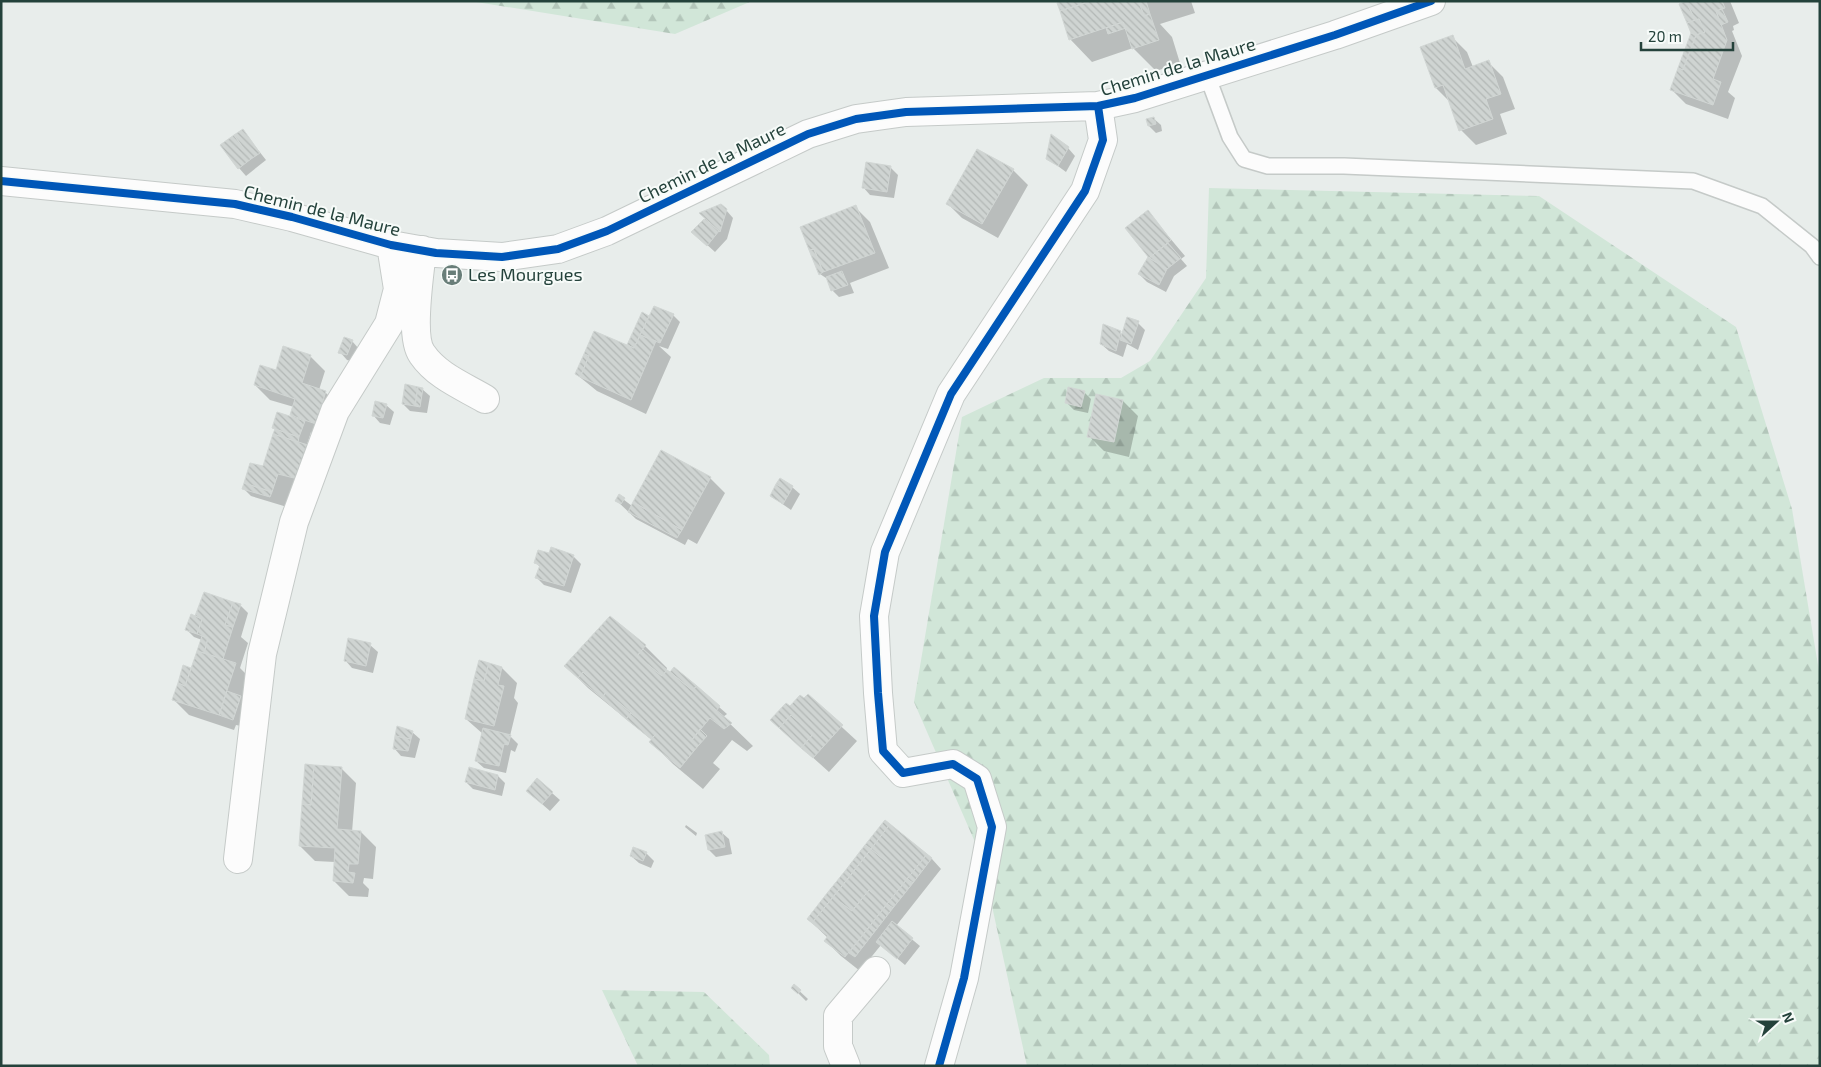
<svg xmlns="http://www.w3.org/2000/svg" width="1821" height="1067" font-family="'Exo 2',sans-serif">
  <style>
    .forest { fill: url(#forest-firs) }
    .shadow { fill: #0003 }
    .building { fill: url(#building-back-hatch); stroke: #d1d6d4 }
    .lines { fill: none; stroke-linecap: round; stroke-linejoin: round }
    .lane-casing { stroke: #c5cac8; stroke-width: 18 }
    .street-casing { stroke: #c5cac8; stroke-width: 30 }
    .lane { stroke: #fcfcfc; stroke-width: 15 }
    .street { stroke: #fcfcfc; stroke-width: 28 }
    .cycleway-casing { stroke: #f7fbf9; stroke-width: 11 }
    .cycleway { stroke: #0057b8; stroke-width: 8 }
    .labels { text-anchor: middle; stroke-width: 4; stroke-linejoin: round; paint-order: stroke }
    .street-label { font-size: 18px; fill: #24423b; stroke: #f7fbf9 }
    .poi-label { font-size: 18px; fill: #24423b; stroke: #f7fbf9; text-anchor: start }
  </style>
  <defs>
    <pattern id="forest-firs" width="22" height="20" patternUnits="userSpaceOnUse" patternTransform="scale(1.25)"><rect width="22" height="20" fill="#d1e6d8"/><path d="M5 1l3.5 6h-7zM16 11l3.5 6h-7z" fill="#b3c6ba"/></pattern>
    <pattern id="building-back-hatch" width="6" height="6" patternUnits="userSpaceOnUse" patternTransform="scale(1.25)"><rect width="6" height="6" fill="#cfd4d2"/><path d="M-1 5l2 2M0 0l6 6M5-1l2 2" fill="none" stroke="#b2b7b5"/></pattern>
  </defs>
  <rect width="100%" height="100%" fill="#e8edeb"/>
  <path class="forest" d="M470,1H752L675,34Z
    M1209,188L1539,196L1736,327L1792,509L1820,677V1066H1027L981,856L914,702L962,417L1044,378H1121L1150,361L1206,278Z
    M602,990L704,992L769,1055L770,1066H638Z"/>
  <path class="shadow" d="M1066,1H1191L1195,13L1160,24L1172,37L1180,63L1156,71L1133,48L1092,62L1070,39Z
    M1688,1H1730L1739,23L1733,26L1734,30L1732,31L1742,56L1728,92L1735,98L1728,119L1686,104L1671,89L1693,33L1681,5Z
    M1452,37L1467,52L1473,67L1488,62L1503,77L1515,109L1500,114L1507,134L1476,145L1461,130L1450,102L1436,88Z
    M1153,118L1161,125L1162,131L1156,133L1149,126L1148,120Z
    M243,131L266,160L246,176L239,168Z
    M1068,148L1075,156L1066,172L1047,158Z
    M891,168L898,175L894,198L870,195L863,187Z
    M1013,170L1028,185L998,238L962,218L947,203Z
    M855,207L870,222L889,268L850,283L854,293L839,297L832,290L829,280L820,274Z
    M726,210L733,218L727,239L715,252L693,232L706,218Z
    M1148,212L1185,256L1181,259L1187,266L1174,276L1166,292L1147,282L1139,274L1149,258Z
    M642,314L650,318L673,315L680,322L668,349L659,346L671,357L646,414L597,391L576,374L628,347Z
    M1138,323L1145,330L1138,350L1127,344L1123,357L1109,351L1101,344L1120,332L1123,335Z
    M352,341L359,349L355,362L347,360L340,352Z
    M310,356L325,371L319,390L325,392L340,407L331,438L311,432L287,507L251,496L244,489L264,468L276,430L274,427L295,419L291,415L294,407L270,400L255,385L276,371Z
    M422,389L430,396L427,413L410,411L403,404Z
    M1084,392L1091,399L1088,413L1074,410L1067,403Z
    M1097,396L1123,401L1138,416L1129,457L1104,451L1089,436Z
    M386,405L394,412L390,425L380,423L373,415Z
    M710,478L725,493L697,544L688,539L685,545L636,519L617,501L619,496L632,506Z
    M792,487L800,494L791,510L771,496Z
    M550,555L573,556L581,564L571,593L544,585L537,578L540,567L536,563Z
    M240,605L248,613L241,637L248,643L240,668L251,679L241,726L236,725L234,730L189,715L174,700L184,667L192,670L202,640L194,637L187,630L196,618Z
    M610,618L645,646L667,668L666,670L670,673L674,669L719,707L727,714L723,717L753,746L747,751L732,740L713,763L720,769L703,789L673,764L651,742L652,740L588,688L566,666Z
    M370,645L378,652L373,673L352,668L345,660Z
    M502,668L517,683L514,698L518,703L510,736L518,744L515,752L511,750L506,773L484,768L476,761L483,734L466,719Z
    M808,696L857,741L829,772L771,720Z
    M412,732L420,739L415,758L401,756L394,748Z
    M341,768L356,783L352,832H361L376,847L373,879L364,878L363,883L369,889L368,897L349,896L334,881L335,862L315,861L300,846Z
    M498,776L505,783L502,796L473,789L466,782Z
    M537,780L560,800L550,811L527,791Z
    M885,822L932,859L941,869L896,926L920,946L905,965L881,945L860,971L841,956L826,941L828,938L808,919Z
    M686,825L697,833L696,836L685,827Z
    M721,832L729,839L732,854L716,857L709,850Z
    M646,853L654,861L651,868L639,863L631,856Z
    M794,986L808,999L806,1001L793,988Z"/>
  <path class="building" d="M1062,1H1091L1060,11L1057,3Z
    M1091,1H1141L1139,2L1144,16L1150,14L1159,40L1132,49L1123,22L1069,40L1060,11Z
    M1146,1L1150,14L1144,16L1139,2Z
    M1686,1L1695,20L1687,23L1679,4Z
    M1686,1H1722L1725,8L1716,11L1727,40L1713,79L1721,82L1713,105L1670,90L1678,68L1683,70L1696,35L1705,32L1699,19L1695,20Z
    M1722,9L1728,22L1721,25L1716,11Z
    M1699,19L1705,32L1696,35L1691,33L1687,23Z
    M1123,22L1126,28L1108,34L1106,28Z
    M1691,33L1696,35L1683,70L1678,68Z
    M1453,35L1465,69L1489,60L1501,94L1486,99L1493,119L1459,131L1443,85L1435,88L1420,47Z
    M1154,117L1156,124L1148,126L1146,119Z
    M243,129L260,153L251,159L234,135Z
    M1051,134L1069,147L1058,166L1046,159Z
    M234,135L251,159L238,169L220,145Z
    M977,149L1014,169L982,224L946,204Z
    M866,162L891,166L887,192L862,188Z
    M721,204L727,209L720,232L699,213Z
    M856,205L875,253L823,272L814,249L809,250L800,227Z
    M1148,210L1171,240L1149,258L1125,228Z
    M704,219L719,231L707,246L691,232Z
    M1168,243L1181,258L1167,269L1149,258Z
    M814,249L823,272L819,275L809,250Z
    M1148,257L1167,269L1159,285L1138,274Z
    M842,271L848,285L831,291L826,277Z
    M654,306L674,314L660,343L640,335Z
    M642,312L649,316L634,348L627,345Z
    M1127,317L1139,321L1131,344L1120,340Z
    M1103,324L1121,331L1116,351L1100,344Z
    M594,331L634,348L640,335L656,341L631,400L580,377L589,356L584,354Z
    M344,337L353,340L347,355L338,353Z
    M283,346L311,355L302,383L326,391L316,424L290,415L295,399L254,385L260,365L276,370Z
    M584,354L589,356L580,377L575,374Z
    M405,384L418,387L415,406L402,404Z
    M418,387L423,388L420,407L415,406Z
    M1068,387L1085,391L1081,407L1065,403Z
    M1096,394L1123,400L1114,442L1087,437Z
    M375,401L387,404L383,418L372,416Z
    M277,412L305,421L299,437L272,428Z
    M275,429L299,437L298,442L273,434Z
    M273,434L308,445L298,479L278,474L272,492L244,483L250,463L263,466Z
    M661,450L711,477L682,530L633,502Z
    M780,478L793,486L790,492L776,484Z
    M244,483L272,492L270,497L242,489Z
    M776,484L790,492L783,504L770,496Z
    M619,494L625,498L621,504L615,501Z
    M633,502L682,530L677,538L628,512Z
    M551,547L574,555L564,586L535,578L540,565L534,563L538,550L549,553Z
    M204,592L233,602L225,625L233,627L223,659L204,653L208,638L197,634L202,619L195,616Z
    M233,602L241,604L233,627L225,625Z
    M191,614L202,619L197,634L185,630Z
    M610,616L646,645L637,656L662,676L667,670L670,672L732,723L724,729L710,718L691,741L698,746L680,768L649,742L656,734L583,672L578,678L564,666Z
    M202,636L208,638L204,653L197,651Z
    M348,638L371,643L366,666L344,661Z
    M643,649L667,670L662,676L637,656Z
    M197,651L236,663L219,715L172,700L178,683L185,686Z
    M479,660L489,663L484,681L474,679Z
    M489,663L502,667L498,685L504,686L494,726L465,719L474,679L484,681Z
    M183,665L191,668L185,686L178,683Z
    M674,667L697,686L692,690L670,672Z
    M583,672L606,692L602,698L578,678Z
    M697,686L720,706L716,711L692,690Z
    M227,691L241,696L233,720L219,715Z
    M606,692L631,713L626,719L602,698Z
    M808,694L843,725L813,758L801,748L813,734L791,715L779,728L770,720L786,703L790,706L800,695L804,698Z
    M631,713L656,734L651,739L626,719Z
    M791,715L813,734L801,748L779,728Z
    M397,726L413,731L411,739L395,736Z
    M483,728L511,735L508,745L504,744L499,766L475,761Z
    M700,729L707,736L698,746L691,741Z
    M395,736L411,739L408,751L393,749Z
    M305,764L314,765L311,805L302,804Z
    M314,765L342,767L337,829L361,831L358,864H349L348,872L355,873L353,883L333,881L335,848L299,846L302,804L311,805Z
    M469,767L498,775L495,790L465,782Z
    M537,778L553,792L542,804L526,791Z
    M885,820L890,824L871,849L865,845Z
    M890,824L927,854L907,879L871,849Z
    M722,831L725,847L708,850L705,835Z
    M865,845L871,849L851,875L845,871Z
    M633,847L647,852L643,861L630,856Z
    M871,849L907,879L887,904L869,890L852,911L833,897Z
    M927,854L932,858L913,883L907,879Z
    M845,871L851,875L833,897L828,892Z
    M907,879L913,883L893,908L887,904Z
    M869,890L887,904L845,957L824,941L828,936L812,923L833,897L852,911Z
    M828,892L833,897L812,923L807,919Z
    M887,904L893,908L876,930L870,926Z
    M892,921L913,938L897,959L876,942Z
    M870,926L876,930L855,957L849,953Z
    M794,984L801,990L798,994L791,988Z"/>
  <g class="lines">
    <g class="lane-casing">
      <path id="lane" d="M1207,75L1230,137L1244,159L1268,166H1344L1693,181L1762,206L1812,246L1820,257"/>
    </g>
    <g class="street-casing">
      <path id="street" d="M1,181L235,204L292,217L391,245L436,253L502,257L558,249L607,231L808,134L856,119L906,112L1098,106L1135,98L1335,35L1431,1
        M422,250C420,273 409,336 422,354C437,376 463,386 485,399
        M238,859L262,654L294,522L335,411L389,324L398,289L391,245
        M846,1066L838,1046V1016L876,971
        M939,1066L964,978L992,827L977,779L953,764L903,773L883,751L878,693L874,616L885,552L951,394L1085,191L1103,140L1098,106"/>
    </g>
    <use href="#lane" class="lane"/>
    <use href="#street" class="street"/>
    <g class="cycleway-casing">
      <path id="cycleway" d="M1,181L235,204L292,217L391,245L436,253L502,257L558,249L607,231L808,134L856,119L906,112L1098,106L1135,98L1335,35L1431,1
        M939,1066L964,978L992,827L977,779L953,764L903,773L883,751L878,693L874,616L885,552L951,394L1085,191L1103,140L1098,106"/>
    </g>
    <use href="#cycleway" class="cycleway"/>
  </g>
  <defs>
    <g id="bus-disc" transform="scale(1.125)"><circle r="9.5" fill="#697e79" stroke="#f7fbf9"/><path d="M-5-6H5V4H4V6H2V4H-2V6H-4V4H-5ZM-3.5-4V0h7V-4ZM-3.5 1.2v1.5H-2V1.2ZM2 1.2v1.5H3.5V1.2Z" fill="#fff"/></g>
  </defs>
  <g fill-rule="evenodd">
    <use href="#bus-disc" x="452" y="275"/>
  </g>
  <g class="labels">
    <g class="street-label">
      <text transform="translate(1178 67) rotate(-17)" y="6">Chemin de la Maure</text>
      <text transform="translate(712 163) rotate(-26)" y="6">Chemin de la Maure</text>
      <text transform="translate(322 211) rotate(14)" y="6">Chemin de la Maure</text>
    </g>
    <g class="poi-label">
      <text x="468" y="281">Les Mourgues</text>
    </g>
  </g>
  <rect width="1821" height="1067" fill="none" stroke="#24423b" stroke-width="5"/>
  <g transform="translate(1776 1022) rotate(69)" stroke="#f7fbf9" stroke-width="4" paint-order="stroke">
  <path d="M0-4L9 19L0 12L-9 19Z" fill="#24423b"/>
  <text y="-8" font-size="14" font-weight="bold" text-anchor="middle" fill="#24423b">N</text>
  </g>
  <path d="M1641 42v8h92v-8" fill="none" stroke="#24423b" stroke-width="2.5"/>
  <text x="1648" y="42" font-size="15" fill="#24423b" stroke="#f7fbf9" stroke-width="4" paint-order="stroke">20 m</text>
</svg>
